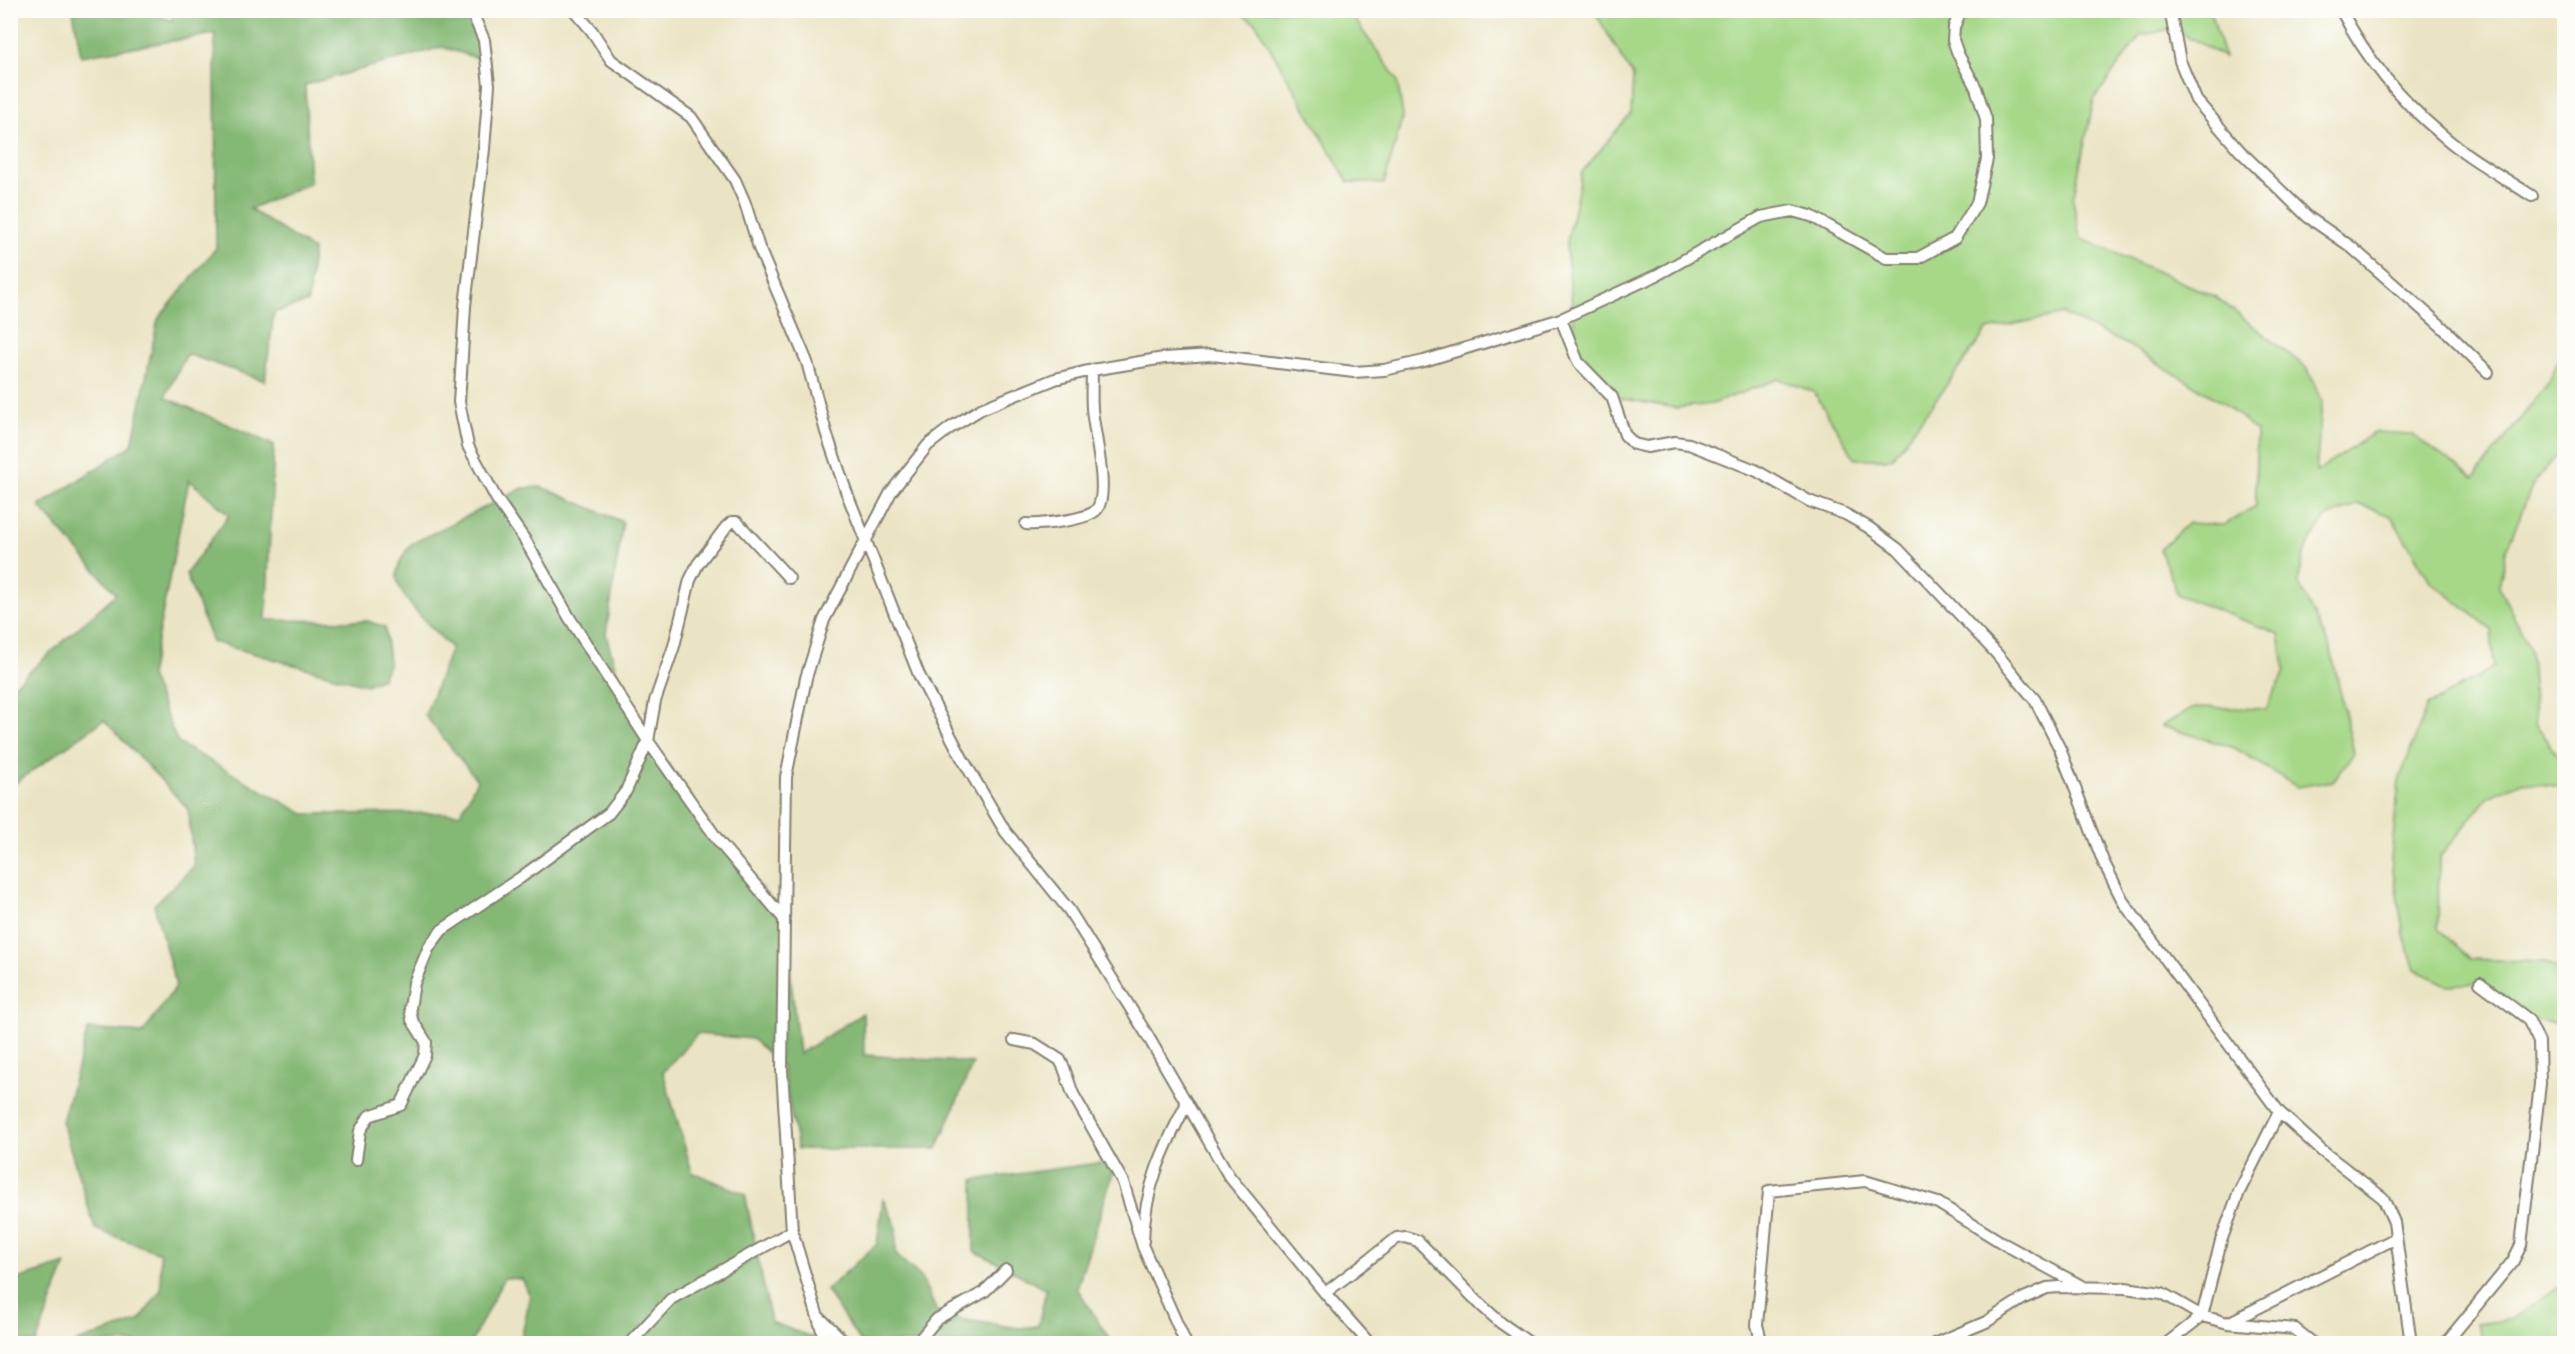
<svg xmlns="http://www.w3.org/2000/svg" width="2575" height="1354" font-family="'IM FELL French Canon',serif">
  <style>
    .green { fill: #a6d888; stroke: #617a52; stroke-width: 1.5 }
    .forest { fill: #84b874; stroke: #506a48; stroke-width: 1.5 }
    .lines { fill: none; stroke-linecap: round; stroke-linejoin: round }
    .minor-casing { stroke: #848070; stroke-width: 14 }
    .minor { stroke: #fff; stroke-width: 10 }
  </style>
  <rect width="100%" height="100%" fill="#fdfcf7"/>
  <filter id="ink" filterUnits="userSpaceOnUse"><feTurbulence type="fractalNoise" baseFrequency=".0167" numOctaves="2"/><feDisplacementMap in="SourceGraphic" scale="12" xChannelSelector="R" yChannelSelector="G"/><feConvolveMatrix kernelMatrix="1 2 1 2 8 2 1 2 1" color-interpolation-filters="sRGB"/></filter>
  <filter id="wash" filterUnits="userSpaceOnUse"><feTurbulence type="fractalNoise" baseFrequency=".008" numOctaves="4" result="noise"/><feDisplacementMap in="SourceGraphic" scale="24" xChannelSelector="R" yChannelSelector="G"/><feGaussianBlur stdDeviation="1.35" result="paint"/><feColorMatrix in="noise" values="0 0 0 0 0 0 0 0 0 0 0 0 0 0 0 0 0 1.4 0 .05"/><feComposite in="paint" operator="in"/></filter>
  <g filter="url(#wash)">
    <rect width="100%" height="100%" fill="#ebe4c4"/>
    <path class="green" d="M1235,11H1360L1355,20L1397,79L1403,116L1384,184L1348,182L1255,22Z
      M1594,11H2211L2224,57L2173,28L2140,36L2094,99L2073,199L2080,238L2216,297L2308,369L2322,402L2316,472L2375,432L2411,434L2474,478L2549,382L2564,347V447L2533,484L2506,551L2499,587L2531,651L2535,724L2557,755L2564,756V787L2521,782L2488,797L2439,858L2438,929L2471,959L2542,962L2564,969V1025L2528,1019L2517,1011L2482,991L2479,983L2447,985L2415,970L2404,935L2391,859L2399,781L2427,706L2494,667L2491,629L2430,581L2391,516L2358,504L2325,518L2306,548L2298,582L2331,650L2354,753L2333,781L2297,787L2235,748L2161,726L2194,707L2266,709L2285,670L2279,634L2178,595L2160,550L2188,523L2224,525L2256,506V431L2226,405L2128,345L2063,314L1987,330L1892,459H1855L1814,392L1779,379L1712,404L1676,408L1612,397L1578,362L1566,246L1582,172L1631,113L1633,76Z
      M2564,1282V1343H2484L2476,1324L2512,1319Z"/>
    <path class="forest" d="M372,10L386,13L394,10L472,11L489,62L442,47L305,85L310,183L250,209L313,250L308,302L274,313L265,381L187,354L165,397L274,445L266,620L368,621L385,627L389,662L383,678L366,685L212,642L186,574L229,515L189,480L150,676L178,743L304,814L461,813L477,780L425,715L451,648C436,631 399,600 397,578C396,565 404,554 411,544L523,488L542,487L623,522L606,634L624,700L720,840L784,915L799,1054L863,1013L864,1055L973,1063L937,1149H798L782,1067L752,1039L697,1034L663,1072L692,1172L745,1194L771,1322L827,1343H516L522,1335L530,1296L522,1279L504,1278L471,1343H74L139,1321L161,1290L160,1253L95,1229L62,1122L88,1029L143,1033L176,986L154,905L194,866L188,809L104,720L11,786L10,689L116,594L39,506L132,445L158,319L216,248L215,34L81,56L73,11H148L173,21L171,11Z
      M1106,1162L1116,1164L1077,1288L1112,1343H861L826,1290L877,1244L883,1199L896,1226V1255L921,1277L939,1316L1019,1328L1038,1326L1046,1290L1006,1267L974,1251V1180Z
      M66,1264L36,1343H11V1281Z"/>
  </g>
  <g filter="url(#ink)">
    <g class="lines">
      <g class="minor-casing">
        <path id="minor" d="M471,10L484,40L489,85L484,149L465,306L461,373L459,402L468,446L496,498L525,540L569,617L648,741L720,843L784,919
          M574,10L592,31L611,60L691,117L735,180L745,203L759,248L807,362L826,432L846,491L919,675L962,758L1005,831L1069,910L1146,1033L1229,1176L1325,1293L1370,1344
          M2170,10L2180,61L2196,100L2240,151L2308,217L2350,246L2440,325L2488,372
          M2341,10C2366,58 2400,100 2441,134C2468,158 2502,176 2532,196
          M1561,319L1578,362L1612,397L1625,435L1634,444L1647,447L1675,442L1689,444L1755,470L1809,501L1845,514L1868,527L1898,549L1996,653L2035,700L2060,749L2103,861L2124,903L2279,1112L2322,1151L2383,1198L2394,1222L2411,1344
          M1026,524C1039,525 1090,520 1097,509C1110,492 1093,430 1092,408C1091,395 1092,383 1092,370
          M1014,1040L1035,1044L1060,1060L1064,1068L1073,1094L1123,1182L1143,1247L1186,1344
          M356,1160L360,1131L369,1116L401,1105L425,1055L426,1042L412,1020L410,1008L414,983L429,947L442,930L520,878L609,813L626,791L648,741L655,701L674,646L690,580L698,564L726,527L732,522H737L789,578
          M1143,1241C1144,1189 1163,1149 1187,1103
          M1325,1293L1397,1238L1406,1237L1418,1241L1482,1306L1501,1323L1531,1344
          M819,1317L847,1344
          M2228,1323L2396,1238
          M629,1344L671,1299L792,1231
          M826,1344L792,1231L782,1070L786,777L806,678L824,620L891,492L928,445L950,428L981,409L1055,379L1092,370L1164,358L1212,355L1354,372L1384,370L1424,361L1561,319L1657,275L1761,217L1792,211L1811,216L1886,258H1918L1955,238L1977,203L1987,159L1986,119L1976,88L1958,54L1953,40L1954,27L1961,10
          M916,1344L937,1319L984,1292L1006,1270
          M1762,1344L1757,1325L1769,1191L1865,1181L1938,1203L2004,1244L2085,1288
          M1934,1344L1986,1322L2024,1298L2047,1288L2059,1287L2125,1288L2162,1293L2202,1316L2228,1323L2295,1329L2314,1344
          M2166,1344L2202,1316L2221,1241L2239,1192L2279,1112
          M2445,1344L2513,1261L2521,1245L2540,1084L2539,1042L2528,1019L2480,983"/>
      </g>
      <use href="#minor" class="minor"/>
    </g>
  </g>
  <rect width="2575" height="1354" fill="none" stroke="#fdfcf7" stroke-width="36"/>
</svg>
